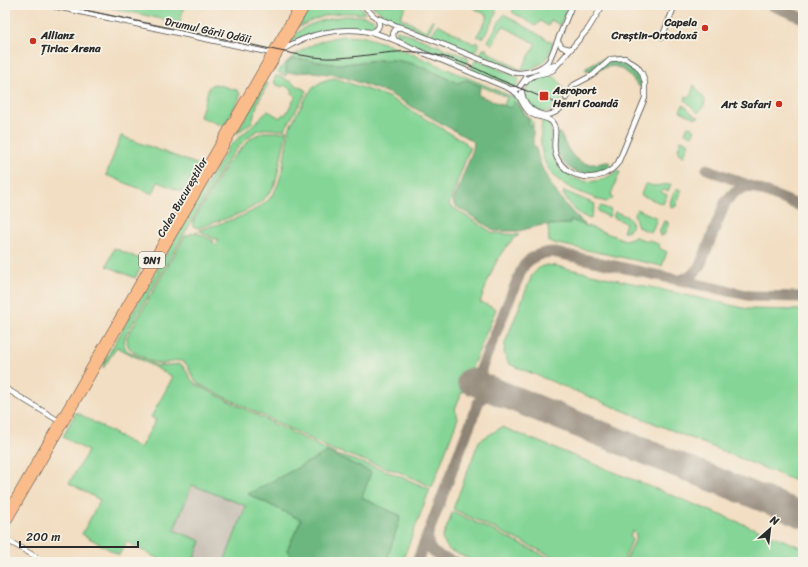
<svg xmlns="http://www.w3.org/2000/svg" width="808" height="567" font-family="Sriracha,sans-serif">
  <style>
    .industrial { fill: #cbc3b8 }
    .green { fill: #85d696; stroke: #588060 }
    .forest { fill: #6cb77f; stroke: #4c7155 }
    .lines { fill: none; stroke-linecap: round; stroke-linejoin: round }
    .taxiway { stroke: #8e8476; stroke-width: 11 }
    .runway { stroke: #8e8476; stroke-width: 26 }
    .minor-tunnel { stroke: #cabaa4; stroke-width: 4.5; stroke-dasharray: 4.5 2; stroke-linecap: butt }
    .minor-casing { stroke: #494642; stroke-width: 6 }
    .highway-casing { stroke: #494642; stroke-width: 8 }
    .minor { stroke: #fff; stroke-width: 4.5 }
    .highway { stroke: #fabc8b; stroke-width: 7 }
    .rail { stroke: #2b2b2b; stroke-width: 1 }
    .poi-dot { fill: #c8321e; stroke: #f7f3e8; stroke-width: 1.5 }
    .labels { text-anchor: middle; stroke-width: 3.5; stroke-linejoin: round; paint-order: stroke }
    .shield { fill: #f7f3e8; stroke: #686764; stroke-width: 1 }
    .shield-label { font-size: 10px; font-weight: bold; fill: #2b2b2b }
    .poi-label { font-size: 11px; font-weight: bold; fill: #2b2b2b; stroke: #f7f3e8; text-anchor: end }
    .street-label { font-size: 11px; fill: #2b2b2b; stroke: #f7f3e8 }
  </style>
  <rect width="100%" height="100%" fill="#f7f3e8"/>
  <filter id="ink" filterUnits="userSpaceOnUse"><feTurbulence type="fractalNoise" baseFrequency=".025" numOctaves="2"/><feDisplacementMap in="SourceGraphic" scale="8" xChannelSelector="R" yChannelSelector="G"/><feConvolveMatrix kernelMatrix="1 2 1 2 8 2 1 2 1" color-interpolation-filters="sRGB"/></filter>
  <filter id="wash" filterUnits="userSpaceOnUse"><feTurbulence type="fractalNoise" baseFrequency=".012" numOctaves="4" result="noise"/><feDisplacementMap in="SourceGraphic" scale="16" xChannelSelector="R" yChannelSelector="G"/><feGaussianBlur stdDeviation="0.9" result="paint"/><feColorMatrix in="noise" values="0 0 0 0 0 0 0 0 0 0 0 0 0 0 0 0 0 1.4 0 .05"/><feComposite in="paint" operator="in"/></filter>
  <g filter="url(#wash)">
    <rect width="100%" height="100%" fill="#f2dec2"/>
    <path class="industrial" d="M191,485L246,506L224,562H201L194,559L174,530Z"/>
    <path class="green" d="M98,5H184L180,23Z
      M312,5H359L365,13C358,15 350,12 343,13C326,14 312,20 297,28Z
      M371,5H407L400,17L425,31L432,20L434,21L429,31L425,34L384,15Z
      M469,5H488L496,10V14L484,37L482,38L477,36L488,16Z
      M516,5H569L560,25L551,20L548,26L540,21L536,26L512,12Z
      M504,14L553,43L547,59L544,62L529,70L521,71L480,55L483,49L486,48L487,49L486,51L521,70L536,44L503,26L492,45L488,41Z
      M345,16C356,16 376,14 377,27C369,33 355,27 344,28C324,29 307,37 288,44C301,23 323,20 345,16Z
      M438,24L474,44L476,42L479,44L478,47L474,53L432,36V34Z
      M397,30L467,57L469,62L464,65H460L400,41L395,36Z
      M343,36L365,37L396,47L517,99L524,112L533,123V126H529L528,118L518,104L510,108L504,106L507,97L466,80L458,83C437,74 417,63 394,60C377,58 359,63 342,64C325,65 309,61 293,59L286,64V76L278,72C292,52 319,39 343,36Z
      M476,60H478L517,77L519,80L517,86L514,88L473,71L471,67Z
      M525 93a19 19 0 1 1 38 0a19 19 0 1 1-38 0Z
      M276,76H280L307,91L285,129C278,131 270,128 263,129C250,131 234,152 226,162L125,336C124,343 123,347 128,351L157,366L181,364C188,371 189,381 199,386L337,455L382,469L430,489L402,562H386L401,516L362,498L248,494L301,520L287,550L295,562H224L246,506L192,485L174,530L201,541L194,559L201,562H164L127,542L119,555L82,534L100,500L69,483L88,451L63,437L76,412L140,448L156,420L151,417L173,377L117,347L103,368L104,362L228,148L268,111L280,118L282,115L286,114L296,96L292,93L293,90L284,85L282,87L275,84L274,80Z
      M335,78L388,97L465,142L469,147V150L449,205L493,233L519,235C496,251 490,277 480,302L496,309L455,409L458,418L432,487L402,473L333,450L200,385C190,378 190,366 184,362C178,358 167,364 160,364C153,363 131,352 128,346L127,337L185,236L196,232L212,240L214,244L216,245L219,239H214L199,230C220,223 256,215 271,197C285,180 284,148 290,127C293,119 299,111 303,103C311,88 318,80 335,78Z
      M265,83H267L268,84L258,102L252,122L236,134Z
      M215,84L237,90L240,94L239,99L224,126L200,117L209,87L211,85Z
      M694,85L705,100L704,106L699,112H697L685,100L686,96L690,97Z
      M683,105C690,109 691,115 699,117L695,118L680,111Z
      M545,120C556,128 549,138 551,148C554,165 567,178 584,181C597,183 609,178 618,170L620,172L611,194L613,198L606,202C598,200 590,196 582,193C547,179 537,160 542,122Z
      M690,126L695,130L692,136L685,133L687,127Z
      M287,130L276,181C266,211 224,218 198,228L193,226V222L227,164L251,138L263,132H283Z
      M121,136L199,165L183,192L158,182L153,194L106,175Z
      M681,140L689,143L684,156L680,154L678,149Z
      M645,184H647L654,186L671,184L668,191L662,190L661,192L667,195L663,204L641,195Z
      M678,189L681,190V192L676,206L673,208L671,207C669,202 673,192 678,189Z
      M564,191L595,204L591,218C579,218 569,203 563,194Z
      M601,206L611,210L609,217L599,212L598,209Z
      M637,209L657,218L652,231L650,232L638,227L634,214Z
      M615,212C624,215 637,219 629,230L623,232L626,223L613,217Z
      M571,220L625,240L635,237L648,241L649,240L660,245L659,248L667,252L662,266L549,242L548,225L569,224Z
      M664,221L668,222V225L664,235L660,236L659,233Z
      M114,248L145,261L135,278L107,266Z
      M546,265L556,266L748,309L803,310V484L509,364L504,354L505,343L532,275L540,267Z
      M502,427L803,548V562H625L637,536L635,535L636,533L633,531L630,536L632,540L623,562H564L453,509L479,441Z
      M454,512L558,562H477L449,550L442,539L452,513Z"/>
    <path class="forest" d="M614,58C628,62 641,71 642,87L641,88C633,82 629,72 620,68C607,62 596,75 586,71V68C595,61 603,58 614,58Z
      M291,59C307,58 324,64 340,64C357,64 374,59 392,60C415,61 437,74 457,83L466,80L481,86L478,95L510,108L513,101L515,102L528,118L529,126H533V146L536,147C539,174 566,209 587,226L571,220L569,224L542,225L518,231H495L454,205L453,202L473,150L474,142L388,93L341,76L315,72L287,73L286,65Z
      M558,133H560C567,147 573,165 593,164C599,164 603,162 609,162L612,165C592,184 555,171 556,142C556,138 556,136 558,133Z
      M327,452L371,472L362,498L401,516L386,562H295L287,550L301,520L248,494Z"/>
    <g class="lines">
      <path class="taxiway" d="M773,6L803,18
        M707,169L803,207
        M678,280H681L692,275L700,266L725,203C733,191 742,186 756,188
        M498,393C487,387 481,382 481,369L521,271C527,258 538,253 552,252L751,296L803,297
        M428,535C426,554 439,556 455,562
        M417,562L479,401L488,393H498"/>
      <path class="runway" d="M470,381L803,515"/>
    </g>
  </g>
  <g filter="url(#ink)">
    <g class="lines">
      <path class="minor-tunnel" d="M522,92L526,82
        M561,108L566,98"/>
      <g class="minor-casing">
        <path id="minor" d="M48,5L271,53
          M363,5L375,17L512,72C524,75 541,70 549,61L572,5
          M371,32C378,31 382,24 376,18
          M662,37L675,5
          M395,40C391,34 394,28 401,27
          M558,41L562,47L570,49
          M282,50C307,34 340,26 370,32C389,36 408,46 426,54C454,65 481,77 508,88C511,90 516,92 518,95C522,101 524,108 530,113C536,118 547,116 552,122C560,131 550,145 557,158C569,181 602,184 618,163L645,98V83L642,73L637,66L625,58L611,59L593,75L572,86L566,98
          M540,70L555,65
          M526,82C535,71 543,76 553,70L588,29L603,5
          M511,89H518L526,78
          M522,92C524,111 547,123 561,108
          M5,388L59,421
          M5,539L45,562"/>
      </g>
      <g class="highway-casing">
        <path id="highway" d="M5,515L299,5
          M5,526L151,272L307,5"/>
      </g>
      <use href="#minor" class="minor"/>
      <use href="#highway" class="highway"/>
      <path class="rail" d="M61,5C118,17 174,29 230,40C258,46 285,53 313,57C349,62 383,49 419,52C448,55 472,66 498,79C521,89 545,98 568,108"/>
    </g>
  </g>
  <g class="poi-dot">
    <circle cx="705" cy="28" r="4"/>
    <circle cx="33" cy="41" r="4"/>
    <rect x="539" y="91" width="10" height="10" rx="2"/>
    <circle cx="779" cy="104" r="4"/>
  </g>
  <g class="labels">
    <rect class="shield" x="139" y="252" width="26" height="16" rx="3"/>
    <g class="shield-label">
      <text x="152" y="264">DN1</text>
    </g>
    <g class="poi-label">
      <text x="697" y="26">Capela<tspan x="697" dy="13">Creștin-Ortodoxă</tspan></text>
      <text x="41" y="39" text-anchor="start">Allianz<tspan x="41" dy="13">Țiriac Arena</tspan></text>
      <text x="553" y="94" text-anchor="start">Aeroport<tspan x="553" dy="13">Henri Coandă</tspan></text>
      <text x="771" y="108">Art Safari</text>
    </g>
    <g class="street-label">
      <text transform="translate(208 30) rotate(12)" y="4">Drumul Gării Odăii</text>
      <text transform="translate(182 197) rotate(-60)" y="4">Calea Bucureștilor</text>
    </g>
  </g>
  <rect width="808" height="567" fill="none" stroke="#f7f3e8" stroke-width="20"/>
  <g transform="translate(770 529) rotate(28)" stroke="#f7f3e8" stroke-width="3" paint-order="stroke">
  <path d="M0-3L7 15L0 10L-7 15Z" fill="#2b2b2b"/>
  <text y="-6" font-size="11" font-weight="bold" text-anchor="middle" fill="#2b2b2b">N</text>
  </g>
  <path d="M20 541v6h118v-6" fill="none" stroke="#2b2b2b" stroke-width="2"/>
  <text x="26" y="541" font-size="12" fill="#2b2b2b" stroke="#f7f3e8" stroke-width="3" paint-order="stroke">200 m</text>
</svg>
